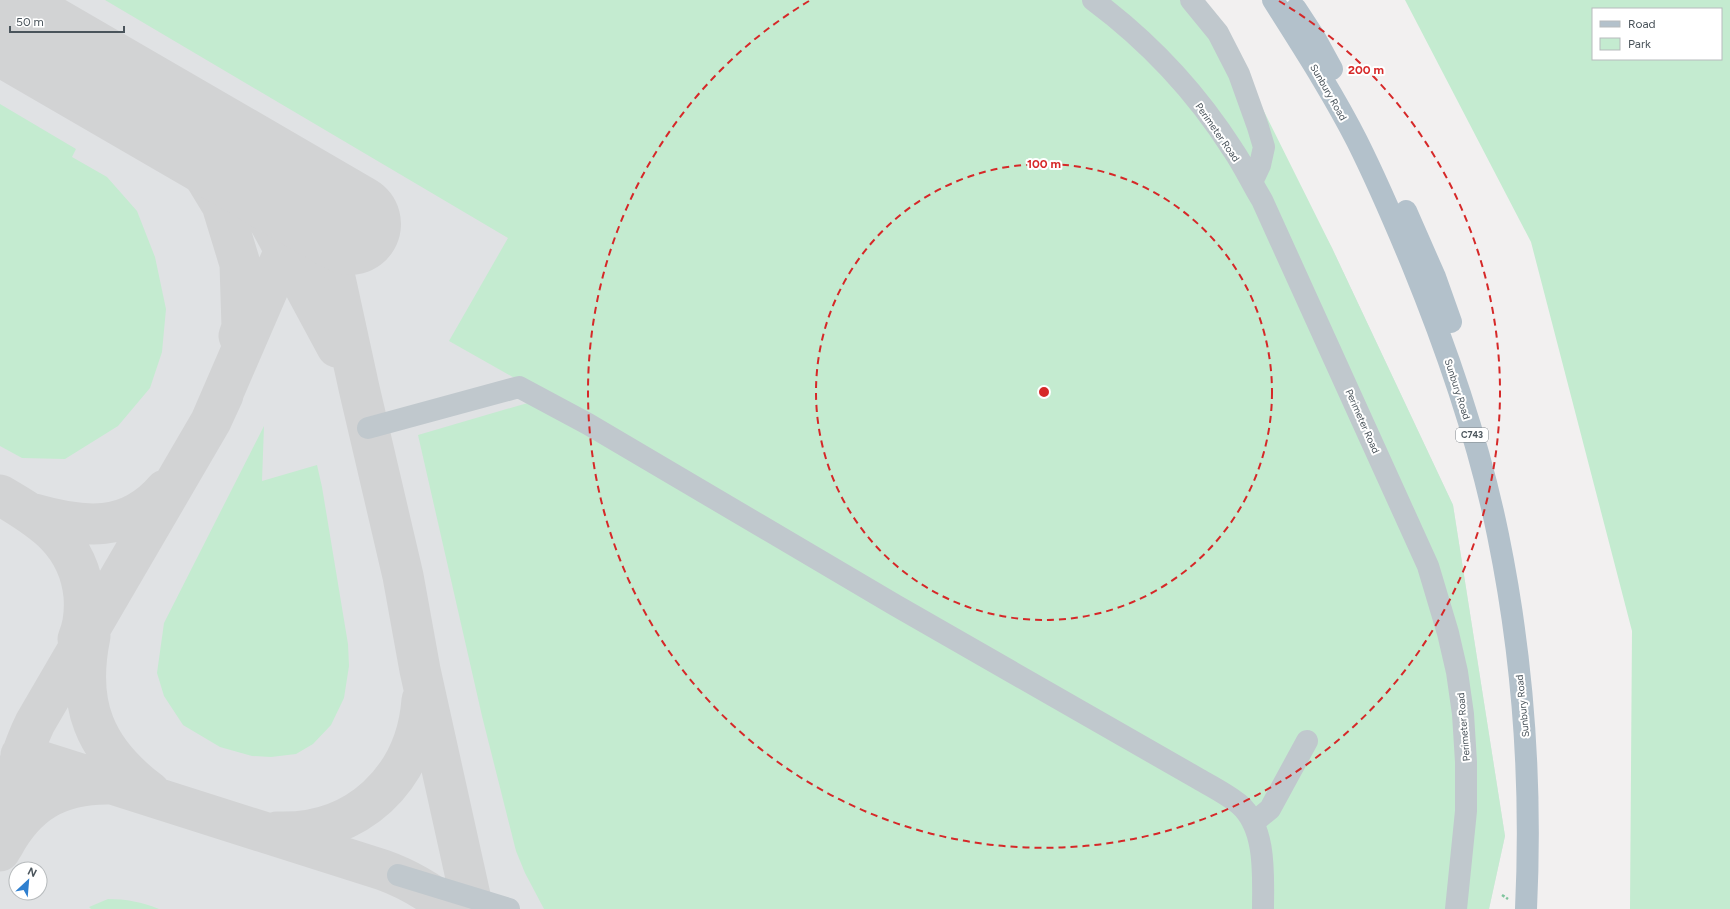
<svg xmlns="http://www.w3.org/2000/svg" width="1730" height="909" font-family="Figtree,sans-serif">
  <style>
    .airport { fill: #e0e2e4; fill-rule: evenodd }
    .green { fill: #c4ebd0; fill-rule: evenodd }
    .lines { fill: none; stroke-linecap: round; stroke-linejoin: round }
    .taxiway { stroke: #d2d3d4; stroke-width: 41 }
    .runway { stroke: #d2d3d4; stroke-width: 102 }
    .path { stroke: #80c59e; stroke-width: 2.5; stroke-dasharray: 3 2; stroke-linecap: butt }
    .minor { stroke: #c0c8cd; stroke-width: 22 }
    .major { stroke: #b3c1cb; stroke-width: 22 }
    .ring { fill: none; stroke: #d62828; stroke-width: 2; stroke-dasharray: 7 5 }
    .labels { text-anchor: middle; stroke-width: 4; stroke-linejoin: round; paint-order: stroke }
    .shield { fill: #fff; stroke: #80878c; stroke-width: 1 }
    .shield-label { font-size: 9px; font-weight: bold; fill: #4a545b }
    .street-label { font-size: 10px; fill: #4a545b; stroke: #fff }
    .centre { fill: #d62828; stroke: #fff; stroke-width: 2 }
    .ring-label { font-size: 12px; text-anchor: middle; font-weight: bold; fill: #d62828; stroke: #fff; stroke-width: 4; stroke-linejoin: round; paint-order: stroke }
  </style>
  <rect width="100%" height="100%" fill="#f2f0f0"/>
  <path class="airport" d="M0,0H1199L1332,248L1453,505L1505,836L1489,909H0ZM16,869H40V893H16Z"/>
  <path class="green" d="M105,0H1199L1225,33L1332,248L1453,505L1505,836L1489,909H544L525,873L516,851L482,716L418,435L548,397L449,341L508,238Z
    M1405,0H1730V909H1630L1632,631L1531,242ZM1593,9H1721V59H1593Z
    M0,104L76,149L72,157L107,177L137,211L155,257L166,309L162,352L150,388L118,426L65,459L22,458L0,446Z
    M264,426L262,481L317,465L322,487L348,644L349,666L344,698L331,725L313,744L296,754L271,757L252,756L220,747L183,725L164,696L157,673L164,623Z
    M108,899C126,899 142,902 159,909H91L89,907Z"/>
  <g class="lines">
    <path class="taxiway" d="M141,104L188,149L222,205L240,264L242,327L239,336
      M204,140L254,193L337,347
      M211,421L307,199L319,214L323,223L359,388L403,576L420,670L473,909
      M0,495C43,520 79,543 84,596C85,610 84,625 78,639
      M34,514C83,528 128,533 165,490
      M90,636C76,704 94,750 150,792
      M21,755L383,870C408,879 430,892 451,909
      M277,832C357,835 416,779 422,700
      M3,846C26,803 58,784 107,784
      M0,851C8,807 15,764 35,723L211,421L223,395"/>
    <path class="runway" d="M0,21L350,224"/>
    <path class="path" d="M1502,895L1508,899"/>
    <path class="minor" d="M1093,0C1148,41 1196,92 1233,150C1244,166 1252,184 1262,200L1428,566L1448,633L1457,672L1463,714L1466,762V811L1456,909
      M1191,0L1218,33L1239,74L1258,127L1264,147L1260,165L1252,182
      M368,428L519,387L588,424L895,605L1197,778C1211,786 1227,794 1239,804C1267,828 1263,877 1263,909
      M1253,823L1270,809L1307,741
      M398,875L509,909"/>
    <path class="major" d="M1273,0C1302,46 1332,92 1357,141C1377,181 1395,223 1412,264C1448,352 1479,442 1498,535C1523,657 1532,784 1526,909
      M1296,9L1315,38L1332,69
      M1406,211L1435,277L1451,322"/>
  </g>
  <g class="ring">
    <circle cx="1044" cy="392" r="228"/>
    <path d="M1279 1A456 456 0 1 1 809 1"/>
  </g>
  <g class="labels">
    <rect class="shield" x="1456" y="428" width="32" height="14" rx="3"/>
    <g class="shield-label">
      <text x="1472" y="438">C743</text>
    </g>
    <g class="street-label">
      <text transform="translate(1329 92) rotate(60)" y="4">Sunbury Road</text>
      <text transform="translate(1218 132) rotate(55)" y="4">Perimeter Road</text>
      <text transform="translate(1458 389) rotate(72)" y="4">Sunbury Road</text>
      <text transform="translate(1363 421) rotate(66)" y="4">Perimeter Road</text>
      <text transform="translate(1522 706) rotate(-96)" y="4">Sunbury Road</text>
      <text transform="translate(1463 727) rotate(-95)" y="4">Perimeter Road</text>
    </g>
  </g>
  <circle cx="1044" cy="392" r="6" class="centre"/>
  <g class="ring-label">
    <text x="1366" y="74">200 m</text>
    <text x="1044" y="168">100 m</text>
  </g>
  <rect x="1592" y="8" width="130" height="52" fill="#ffffff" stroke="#b7bbbd"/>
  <rect x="1600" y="21" width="20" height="6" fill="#b3c1cb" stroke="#b7bbbd"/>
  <text x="1628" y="28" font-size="12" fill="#4a545b">Road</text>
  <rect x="1600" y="38" width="20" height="12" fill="#c4ebd0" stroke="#b7bbbd"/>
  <text x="1628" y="48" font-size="12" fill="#4a545b">Park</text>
  <g transform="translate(28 881) rotate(26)"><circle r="19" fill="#ffffff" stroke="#b7bbbd"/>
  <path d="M0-3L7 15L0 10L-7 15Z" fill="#2e7fcf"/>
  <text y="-6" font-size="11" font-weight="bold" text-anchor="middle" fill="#4a545b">N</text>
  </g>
  <path d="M10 26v6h114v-6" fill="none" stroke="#4a545b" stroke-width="2"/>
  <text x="16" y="26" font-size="12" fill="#4a545b" stroke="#ffffff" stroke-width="3" paint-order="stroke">50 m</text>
</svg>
